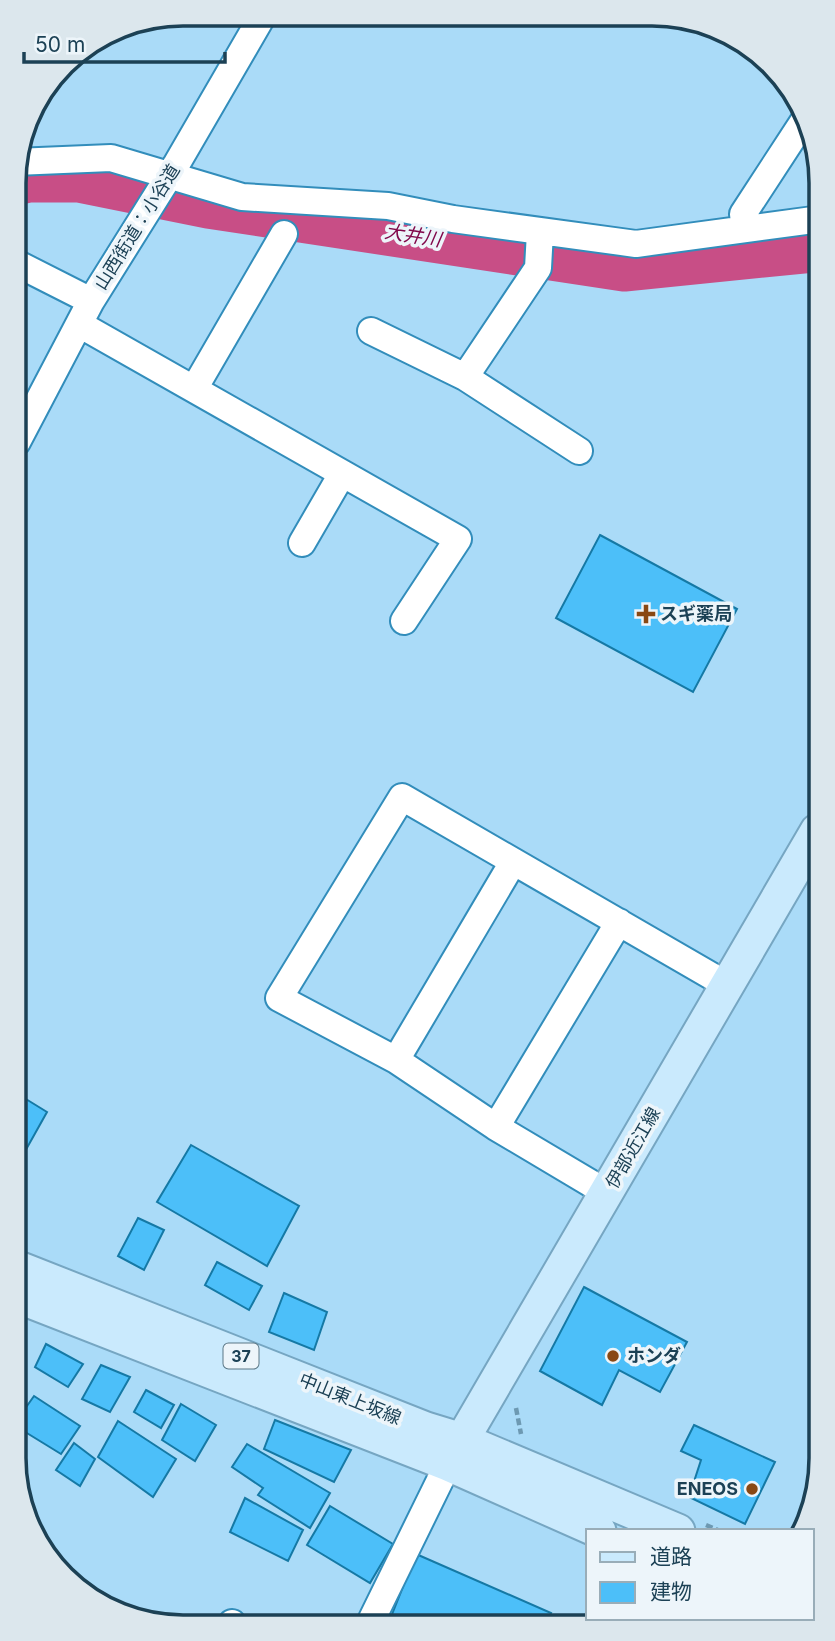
<svg xmlns="http://www.w3.org/2000/svg" width="835" height="1641" font-family="Inter,'Noto Sans JP',sans-serif">
  <style>
    .lines { fill: none; stroke-linecap: round; stroke-linejoin: round }
    .river { stroke: #c84e86; stroke-width: 49 }
    .building { fill: #4cbff9; stroke: #1579a5; stroke-width: 2 }
    .minor-casing { stroke: #328dbb; stroke-width: 30 }
    .major-casing { stroke: #76a6c2; stroke-width: 37 }
    .path { stroke: #6d99b2; stroke-width: 4.5; stroke-dasharray: 7 3.5; stroke-linecap: butt }
    .minor { stroke: #fff; stroke-width: 26 }
    .major { stroke: #caeafd; stroke-width: 33 }
    .poi-dot { fill: #894813; stroke: #edf5fa; stroke-width: 2.5 }
    .labels { text-anchor: middle; stroke-width: 7; stroke-linejoin: round; paint-order: stroke }
    .shield { fill: #edf5fa; stroke: #5b7786; stroke-width: 2 }
    .shield-label { font-size: 16px; font-weight: bold; fill: #1c4155 }
    .street-label { font-size: 18px; fill: #1c4155; stroke: #edf5fa }
    .poi-label { font-size: 18px; font-weight: bold; fill: #1c4155; stroke: #edf5fa; text-anchor: start }
    .water-label { font-size: 19px; font-style: italic; fill: #80094b; stroke: #edf5fa }
    .rim { fill: none; stroke: #1c4155; stroke-width: 3.5 }
  </style>
  <rect width="100%" height="100%" fill="#aadbf8"/>
  <g class="lines">
    <path class="river" d="M16,181L29,178H79L208,204L624,267L813,248"/>
  </g>
  <path class="building" d="M600,535L737,609L693,692L556,618Z
    M21,1096L47,1112L23,1155L21,1154Z
    M191,1145L299,1206L267,1266L157,1202Z
    M138,1218L164,1230L144,1270L118,1256Z
    M217,1262L262,1286L249,1310L205,1285Z
    M584,1287L687,1342L660,1392L619,1370L602,1405L540,1371Z
    M284,1293L327,1312L314,1350L269,1332Z
    M46,1344L83,1364L68,1387L35,1367Z
    M101,1365L130,1377L110,1412L82,1399Z
    M146,1390L174,1405L161,1428L134,1412Z
    M34,1396L80,1426L61,1454L22,1430V1413Z
    M181,1404L216,1425L195,1461L162,1440Z
    M275,1420L351,1450L334,1482L264,1449Z
    M118,1421L176,1459L153,1497L98,1457Z
    M694,1425L775,1462L745,1524L689,1497L701,1460L681,1451Z
    M74,1443L95,1459L80,1486L56,1470Z
    M247,1444L330,1493L310,1528L258,1495L263,1488L232,1467Z
    M245,1498L303,1530L288,1561L230,1532Z
    M330,1506L393,1544L370,1583L307,1545Z
    M416,1554L551,1613L547,1620L389,1622Z"/>
  <g class="lines">
    <g class="minor-casing">
      <path id="minor" d="M15,162L111,158L242,197L388,206L453,219L636,244L813,220
        M745,229L743,214L805,119
        M540,232L538,268L465,377L579,451
        M16,263L91,301
        M79,324L458,539L404,621
        M371,331L465,377
        M194,389L284,234
        M17,442L91,301L176,165L263,15
        M302,543L342,474
        M396,1060L513,862
        M496,1127L619,922
        M607,1193L496,1127L396,1060L279,998L402,797L727,985
        M370,1623L448,1464
        M231,1625L232,1623"/>
    </g>
    <g class="major-casing">
      <path id="major" d="M21,1269L426,1429L462,1440L678,1531
        M22,1298L448,1464L599,1531
        M448,1464L817,831"/>
    </g>
    <path class="path" d="M516,1408L521,1434
      M706,1525L720,1531"/>
    <use href="#minor" class="minor"/>
    <use href="#major" class="major"/>
  </g>
  <g class="poi-dot">
    <path d="M642.5 603.5h7v7h7v7h-7v7h-7v-7h-7v-7h7z"/>
    <circle cx="613" cy="1356" r="7"/>
    <circle cx="752" cy="1489" r="7"/>
  </g>
  <g class="labels">
    <rect class="shield" x="223.5" y="1343.5" width="35" height="25" rx="5"/>
    <g class="shield-label">
      <text x="241" y="1362">37</text>
    </g>
    <g class="street-label">
      <text transform="translate(137 227) rotate(-58)" y="6">山西街道：小谷道</text>
      <text transform="translate(633 1148) rotate(-60)" y="6">伊部近江線</text>
      <text transform="translate(350 1399) rotate(22)" y="6">中山東上坂線</text>
    </g>
    <g class="poi-label">
      <text x="660" y="620">スギ薬局</text>
      <text x="627" y="1362">ホンダ</text>
      <text x="738" y="1495" text-anchor="end">ENEOS</text>
    </g>
    <g class="water-label">
      <text transform="translate(413 235) rotate(9)" y="7">大井川</text>
    </g>
  </g>
  <path d="M0 0H835V1641H0ZM183 26H652A157 157 0 0 1 809 183V1458A157 157 0 0 1 652 1615H183A157 157 0 0 1 26 1458V183A157 157 0 0 1 183 26Z" fill="#dce7ed" fill-rule="evenodd"/>
  <path class="rim" d="M183 26H652A157 157 0 0 1 809 183V1458A157 157 0 0 1 652 1615H183A157 157 0 0 1 26 1458V183A157 157 0 0 1 183 26Z"/>
  <rect x="586" y="1529" width="228" height="91" fill="#edf5fa" stroke="#99adb8" stroke-width="2"/>
  <rect x="600" y="1552" width="35" height="10" fill="#caeafd" stroke="#99adb8" stroke-width="2"/>
  <text x="650" y="1564" font-size="21" fill="#1c4155">道路</text>
  <rect x="600" y="1582" width="35" height="21" fill="#4cbff9" stroke="#99adb8" stroke-width="2"/>
  <text x="650" y="1599" font-size="21" fill="#1c4155">建物</text>
  <path d="M24 52v10h201v-10" fill="none" stroke="#1c4155" stroke-width="3.5"/>
  <text x="35" y="52" font-size="21" fill="#1c4155" stroke="#edf5fa" stroke-width="5" paint-order="stroke">50 m</text>
</svg>
